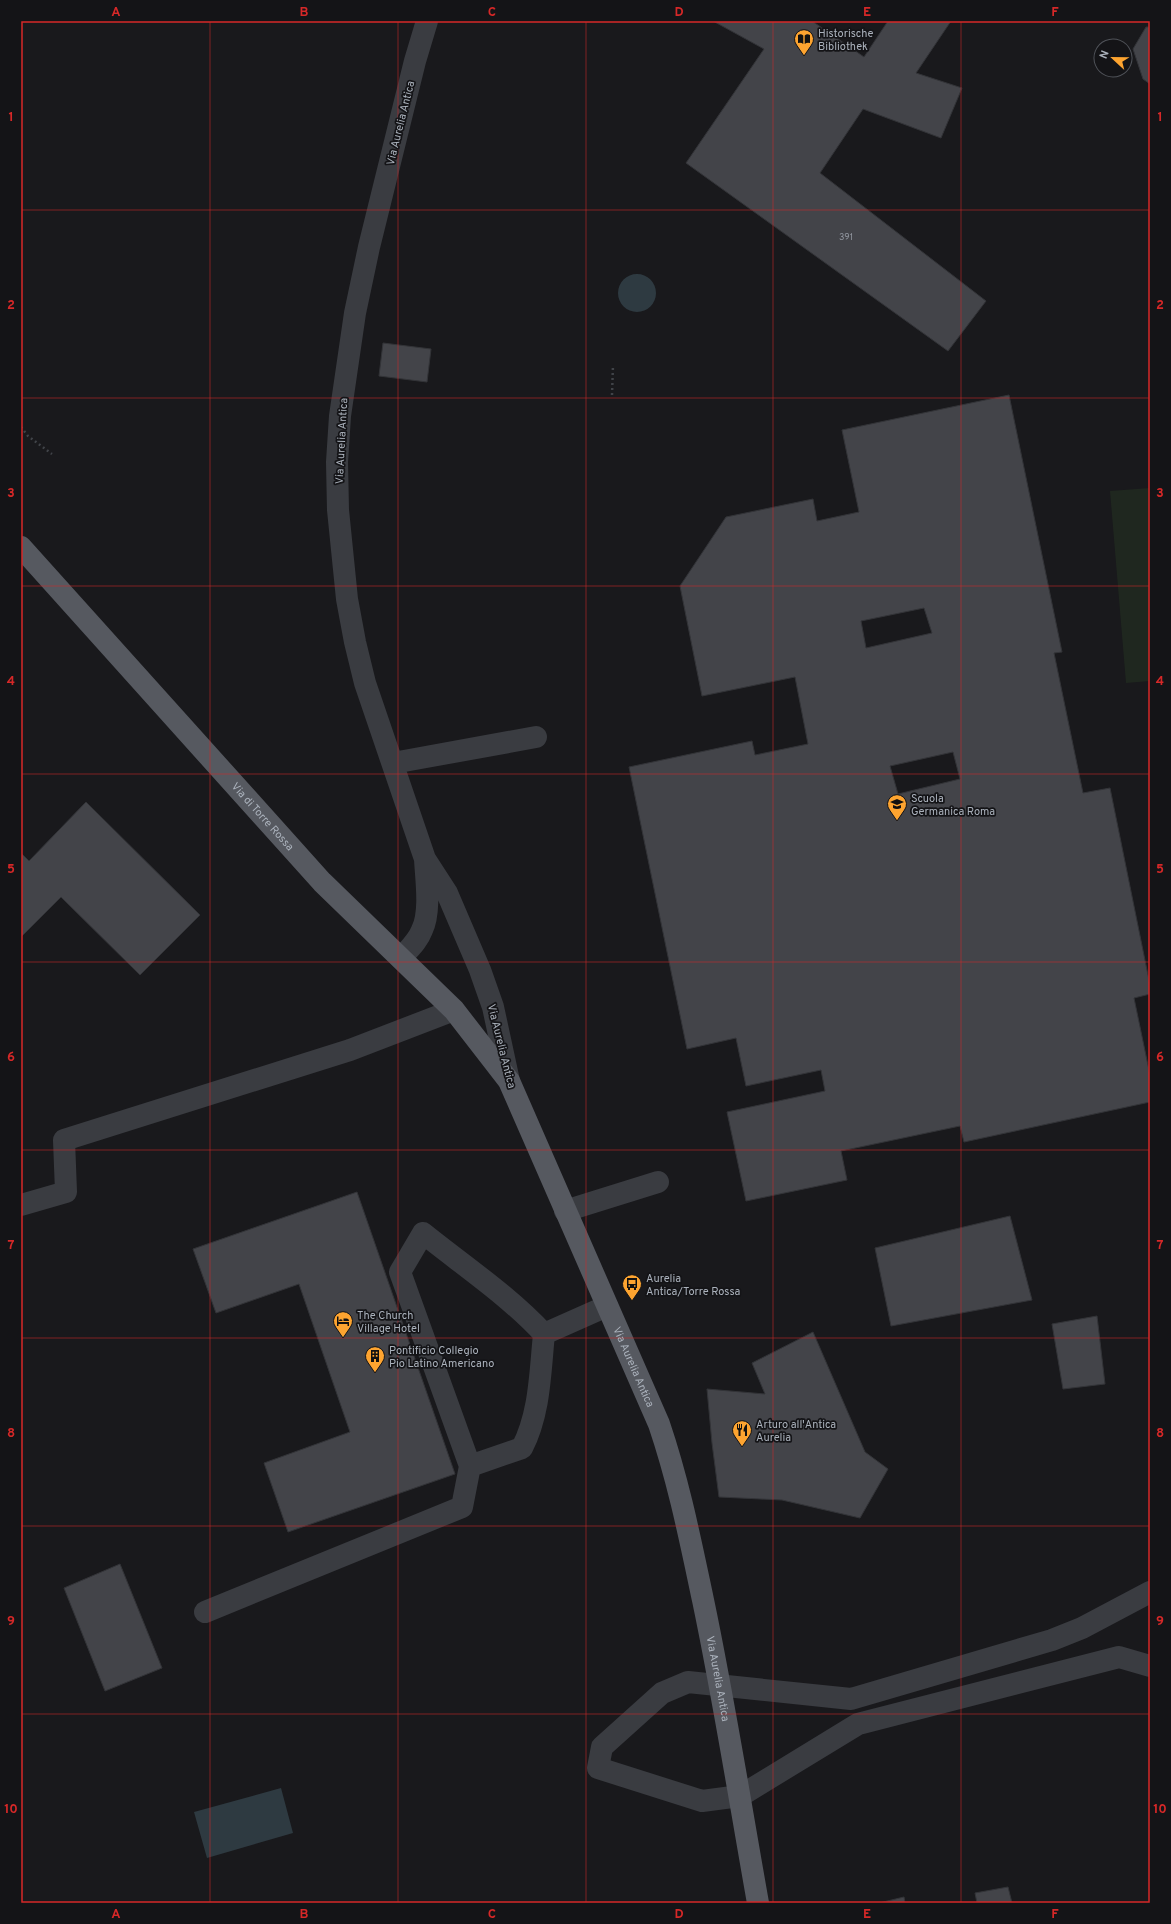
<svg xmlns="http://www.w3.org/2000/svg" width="1171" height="1924" font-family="Overpass,sans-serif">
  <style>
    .green { fill: #1f271f }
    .water { fill: #2e3a41 }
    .building { fill: #434449; stroke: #333438; fill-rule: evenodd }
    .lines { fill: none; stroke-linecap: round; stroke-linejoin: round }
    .path { stroke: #404348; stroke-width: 2.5; stroke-dasharray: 2 3; stroke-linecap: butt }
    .minor { stroke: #3a3c41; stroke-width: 22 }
    .major { stroke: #565960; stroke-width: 22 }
    .grid { fill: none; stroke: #d62828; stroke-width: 1; stroke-opacity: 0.55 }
    .labels { text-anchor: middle; stroke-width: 3.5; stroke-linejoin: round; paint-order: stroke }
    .number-label { font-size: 9px; fill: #91969f }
    .poi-label { font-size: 11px; fill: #abb2bc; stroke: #141417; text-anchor: start }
    .street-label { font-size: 11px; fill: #abb2bc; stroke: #141417 }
    .neatline { fill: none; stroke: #d62828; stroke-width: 1.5 }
    .grid-label { font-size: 13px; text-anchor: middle; font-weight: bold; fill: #d62828 }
  </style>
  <rect width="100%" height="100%" fill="#19191c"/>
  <path class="green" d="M1150,488V681L1126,683L1110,491Z"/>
  <path class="water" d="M618 293a19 19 0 1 1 38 0a19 19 0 1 1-38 0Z
    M281,1788L293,1833L207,1858L194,1812Z"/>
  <path class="building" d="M713,21H812L864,57L888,21H951L916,73L962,88L941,138L863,109L820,173L986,301L948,351L686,163L764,49Z
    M1146,27H1150V84L1143,79L1133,49Z
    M383,343L431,349L427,382L379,376Z
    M1009,395L1062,652L1054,653L1083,793L1110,788L1150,985V994L1134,998L1150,1075V1102L964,1142L960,1126L841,1151L847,1180L746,1201L727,1112L825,1091L821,1070L746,1086L736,1038L687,1049L629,767L752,741L755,755L808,744L795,677L702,696L680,586L726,517L813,499L817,521L859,512L842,430ZM924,608L932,633L866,648L861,621ZM953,752L960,779L898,794L890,766Z
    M86,802L200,915L140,975L61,897L21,937V853L29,861Z
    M357,1192L455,1474L288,1532L264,1463L350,1432L299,1284L216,1313L193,1249Z
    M1010,1216L1032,1300L891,1326L875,1248Z
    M1097,1316L1105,1384L1063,1389L1052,1324Z
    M813,1332L865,1452L888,1469L860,1518L782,1500L719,1497L712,1443L707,1389L765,1394L752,1363Z
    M120,1564L162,1668L105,1691L64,1588Z
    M1008,1887L1012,1903H977L975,1893Z
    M904,1897L905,1903H879Z"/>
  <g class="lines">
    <path class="path" d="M612,395L613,365
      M21,427L28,436L52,454"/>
    <path class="minor" d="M427,21L415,61L369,247L355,313L340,416L337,462L338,510L347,599L355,642L365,683L425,859L447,893L480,970L493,1007L509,1081
      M393,763L536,737
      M401,958C409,949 418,941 422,930C431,912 426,879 425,859
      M21,1205L66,1192L64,1140L350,1050L454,1010
      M565,1211L658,1182
      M544,1334C509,1296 464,1266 423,1233L400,1272L470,1466L522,1448C540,1413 540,1373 544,1334L607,1306
      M1150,1592L1082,1628L1052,1640L851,1699L688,1682L662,1693L602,1747L598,1768L702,1801L740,1796L858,1724L1119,1657L1150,1666
      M205,1612L462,1507L470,1466"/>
    <path class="major" id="s1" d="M21,547L322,882L454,1010L509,1081L659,1424C679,1483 690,1539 703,1600C724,1700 740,1802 758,1903"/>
  </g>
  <path class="grid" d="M210,21V1903M398,21V1903M586,21V1903M773,21V1903M961,21V1903M21,210H1150M21,398H1150M21,586H1150M21,774H1150M21,962H1150M21,1150H1150M21,1338H1150M21,1526H1150M21,1714H1150"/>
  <defs>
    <g id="library-pin" transform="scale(1)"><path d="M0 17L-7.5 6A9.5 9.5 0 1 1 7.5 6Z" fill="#fda430" stroke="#141417"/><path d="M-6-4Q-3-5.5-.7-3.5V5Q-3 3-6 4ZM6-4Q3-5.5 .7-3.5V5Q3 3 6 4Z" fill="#111"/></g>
    <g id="school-pin" transform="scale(1)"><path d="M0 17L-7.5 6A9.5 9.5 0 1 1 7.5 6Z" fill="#fda430" stroke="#141417"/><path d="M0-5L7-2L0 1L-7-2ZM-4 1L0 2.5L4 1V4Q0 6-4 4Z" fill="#111"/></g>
    <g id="bus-pin" transform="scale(1)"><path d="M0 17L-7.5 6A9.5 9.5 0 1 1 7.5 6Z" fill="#fda430" stroke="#141417"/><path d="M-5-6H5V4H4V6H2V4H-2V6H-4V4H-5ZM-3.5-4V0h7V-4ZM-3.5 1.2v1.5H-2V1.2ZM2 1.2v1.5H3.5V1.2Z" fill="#111"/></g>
    <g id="hotel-pin" transform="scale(1)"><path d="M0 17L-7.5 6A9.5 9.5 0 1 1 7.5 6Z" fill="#fda430" stroke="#141417"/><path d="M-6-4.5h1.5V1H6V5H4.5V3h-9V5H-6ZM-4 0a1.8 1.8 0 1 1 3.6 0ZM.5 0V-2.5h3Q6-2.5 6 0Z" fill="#111"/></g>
    <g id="building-pin" transform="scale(1)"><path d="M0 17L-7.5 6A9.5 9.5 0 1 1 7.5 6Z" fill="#fda430" stroke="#141417"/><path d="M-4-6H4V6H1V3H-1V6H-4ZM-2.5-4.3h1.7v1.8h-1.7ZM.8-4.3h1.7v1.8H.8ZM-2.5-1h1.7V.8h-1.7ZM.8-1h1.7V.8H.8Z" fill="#111"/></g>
    <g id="restaurant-pin" transform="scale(1)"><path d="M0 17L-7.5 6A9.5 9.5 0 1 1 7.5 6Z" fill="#fda430" stroke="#141417"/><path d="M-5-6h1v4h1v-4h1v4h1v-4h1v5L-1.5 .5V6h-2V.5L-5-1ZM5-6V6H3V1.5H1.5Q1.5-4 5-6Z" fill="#111"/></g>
  </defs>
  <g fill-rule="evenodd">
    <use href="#library-pin" x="804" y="39"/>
    <use href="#school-pin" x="897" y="804"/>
    <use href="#bus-pin" x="632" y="1284"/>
    <use href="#hotel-pin" x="343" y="1321"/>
    <use href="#building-pin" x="375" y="1356"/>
    <use href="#restaurant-pin" x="742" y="1430"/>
  </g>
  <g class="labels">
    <g class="number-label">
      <text x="846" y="240">391</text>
    </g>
    <g class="poi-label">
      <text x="818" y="37">Historische<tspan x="818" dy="13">Bibliothek</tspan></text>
      <text x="911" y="802">Scuola<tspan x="911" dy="13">Germanica Roma</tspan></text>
      <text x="646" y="1282">Aurelia<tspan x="646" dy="13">Antica/Torre Rossa</tspan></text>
      <text x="357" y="1319">The Church<tspan x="357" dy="13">Village Hotel</tspan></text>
      <text x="389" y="1354">Pontificio Collegio<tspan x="389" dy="13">Pio Latino Americano</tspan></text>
      <text x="756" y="1428">Arturo all'Antica<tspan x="756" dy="13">Aurelia</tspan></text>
    </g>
    <g class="street-label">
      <text transform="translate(400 123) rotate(-76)" y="4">Via Aurelia Antica</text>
      <text transform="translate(341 441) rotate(-87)" y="4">Via Aurelia Antica</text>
      <text dy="4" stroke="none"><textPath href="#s1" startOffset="362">Via di Torre Rossa</textPath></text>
      <text transform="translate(502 1046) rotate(76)" y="4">Via Aurelia Antica</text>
      <text dy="4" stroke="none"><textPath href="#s1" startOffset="1036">Via Aurelia Antica</textPath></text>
      <text dy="4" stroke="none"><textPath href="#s1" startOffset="1360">Via Aurelia Antica</textPath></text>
    </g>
  </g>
  <rect width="1171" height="1924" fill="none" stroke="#141417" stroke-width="44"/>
  <g transform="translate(1113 58) rotate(292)"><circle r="19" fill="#141417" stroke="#505359"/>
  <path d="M0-3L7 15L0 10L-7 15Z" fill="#fda430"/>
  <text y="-6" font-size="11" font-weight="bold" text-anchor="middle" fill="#abb2bc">N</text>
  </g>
  <rect x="22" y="22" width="1127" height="1880" class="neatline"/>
  <g class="grid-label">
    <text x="116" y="16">A</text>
    <text x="304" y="16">B</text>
    <text x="492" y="16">C</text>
    <text x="679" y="16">D</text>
    <text x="867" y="16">E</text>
    <text x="1055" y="16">F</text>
    <text x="11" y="121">1</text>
    <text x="1160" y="121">1</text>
    <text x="11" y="309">2</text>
    <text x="1160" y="309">2</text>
    <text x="11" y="497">3</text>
    <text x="1160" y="497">3</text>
    <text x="11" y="685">4</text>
    <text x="1160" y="685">4</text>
    <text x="11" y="873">5</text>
    <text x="1160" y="873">5</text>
    <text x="11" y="1061">6</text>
    <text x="1160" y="1061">6</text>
    <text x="11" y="1249">7</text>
    <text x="1160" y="1249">7</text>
    <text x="11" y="1437">8</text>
    <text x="1160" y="1437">8</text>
    <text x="11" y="1625">9</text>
    <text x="1160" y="1625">9</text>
    <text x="11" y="1813">10</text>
    <text x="1160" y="1813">10</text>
    <text x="116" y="1918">A</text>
    <text x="304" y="1918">B</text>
    <text x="492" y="1918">C</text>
    <text x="679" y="1918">D</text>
    <text x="867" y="1918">E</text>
    <text x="1055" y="1918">F</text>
  </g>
</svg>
